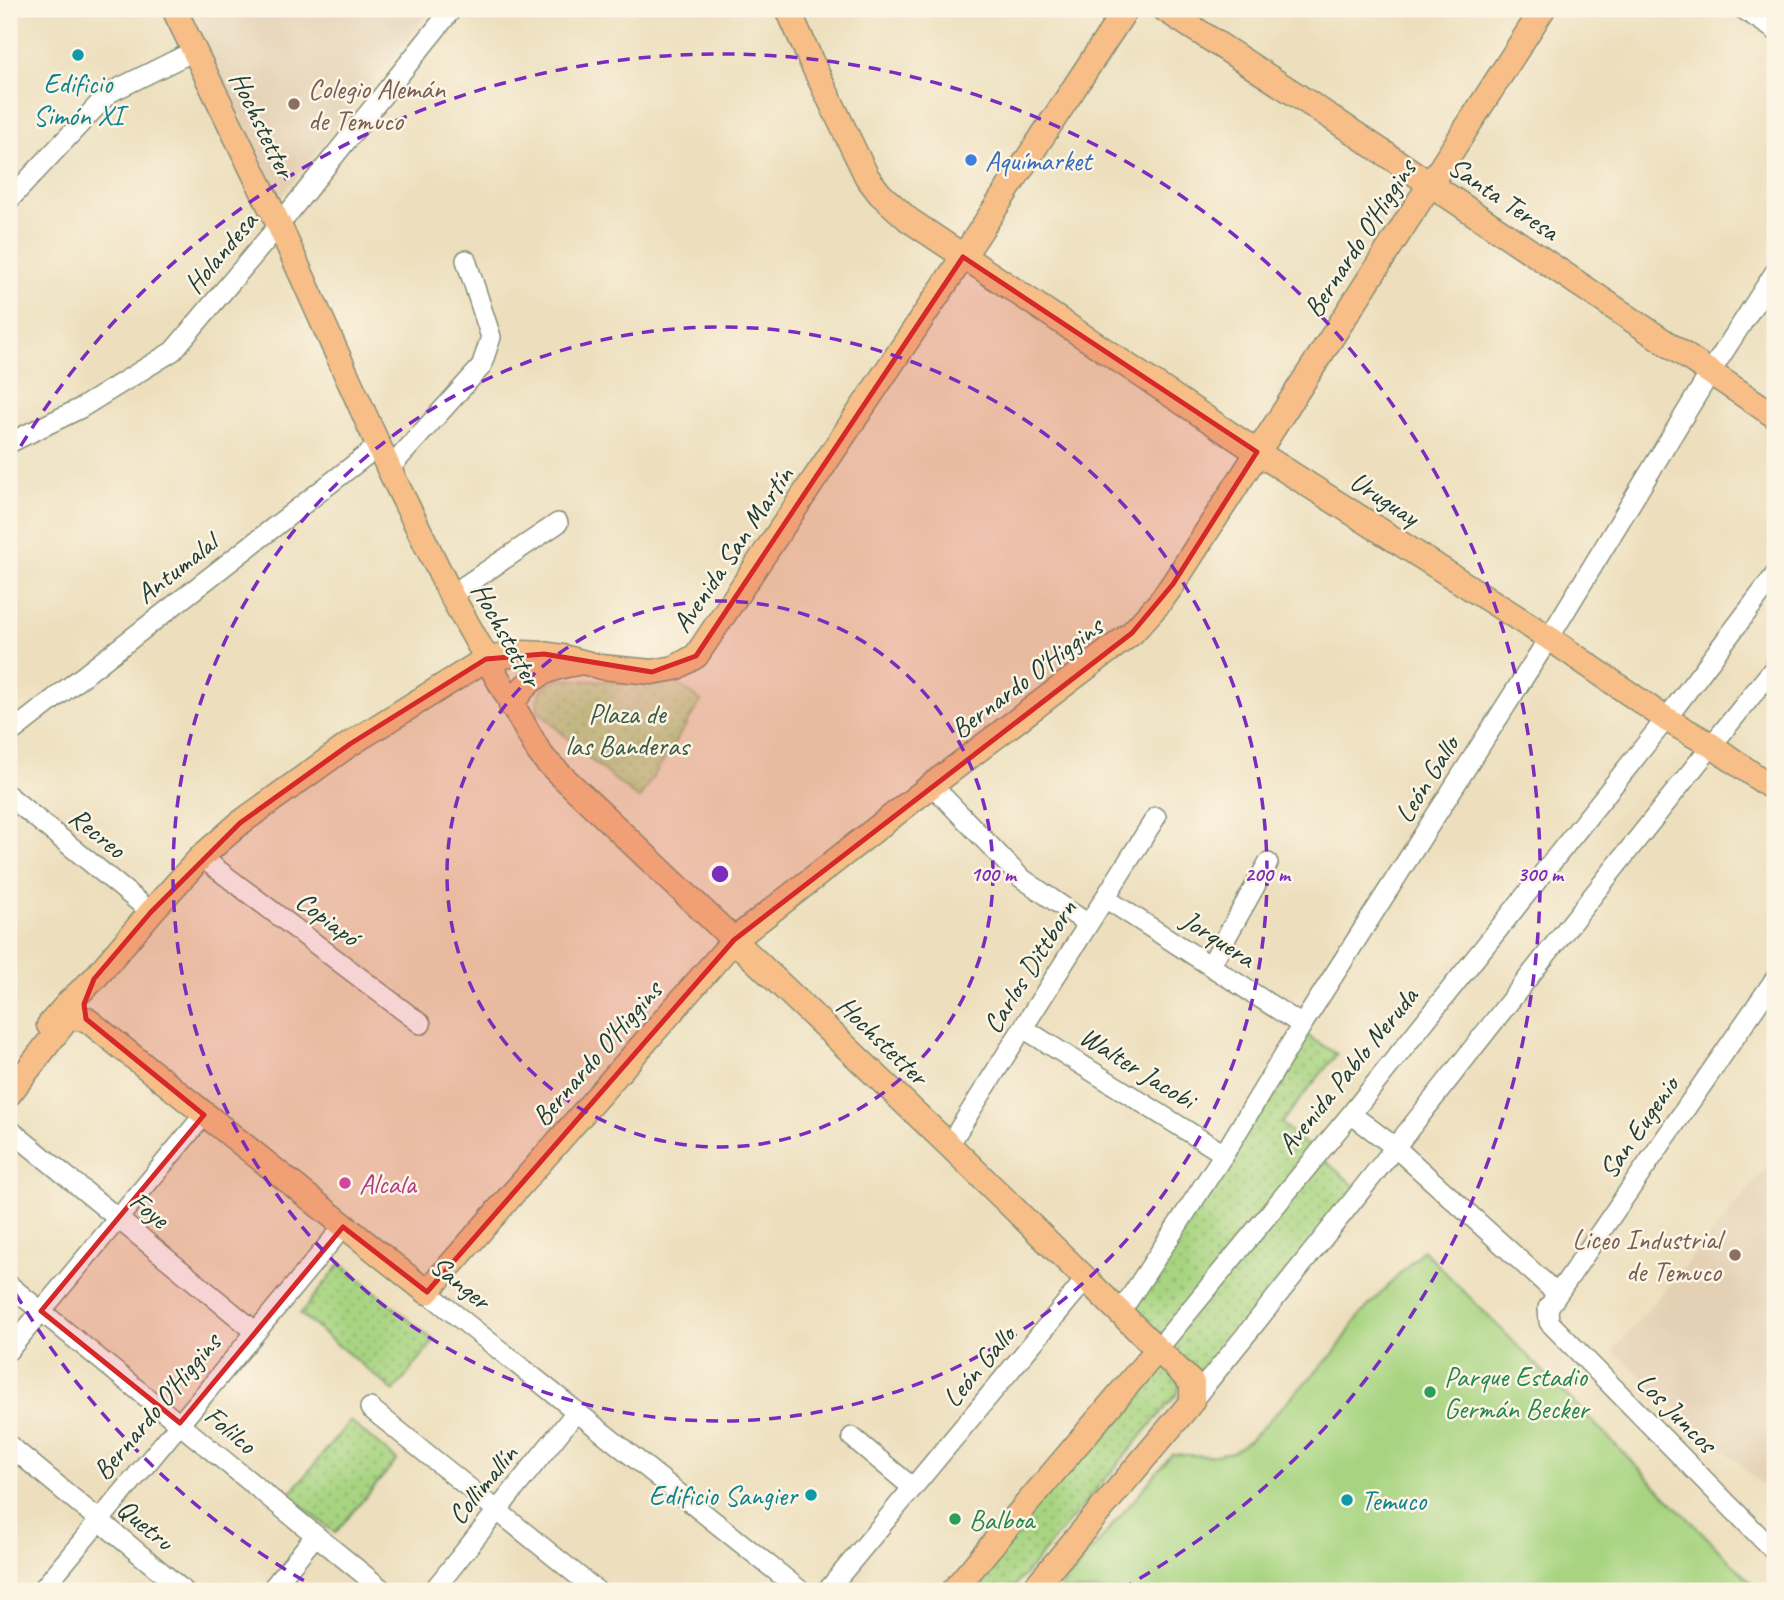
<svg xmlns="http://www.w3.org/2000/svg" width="1784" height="1600" font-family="Caveat,sans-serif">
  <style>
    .built { fill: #e4d1b5 }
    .grass { fill: url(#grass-dots); stroke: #64885a; stroke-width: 2 }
    .garden { fill: #a8d481; stroke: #64885a; stroke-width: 2 }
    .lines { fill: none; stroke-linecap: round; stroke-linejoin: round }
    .minor-casing { stroke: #868e78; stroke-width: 22 }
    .major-casing { stroke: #868e78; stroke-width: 27 }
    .minor { stroke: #fff; stroke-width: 19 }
    .major { stroke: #f7be87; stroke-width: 24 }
    .marked { fill: #d62828; fill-opacity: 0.2; stroke: #d62828; stroke-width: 5; stroke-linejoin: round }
    .ring { fill: none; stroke: #7b2cbf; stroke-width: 3.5; stroke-dasharray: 12 9 }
    .culture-dot { fill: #0f9aa8; stroke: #fcf5e5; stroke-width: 2.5 }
    .education-dot { fill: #8d6e63; stroke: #fcf5e5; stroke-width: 2.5 }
    .shop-dot { fill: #3f7fe0; stroke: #fcf5e5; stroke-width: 2.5 }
    .hotel-dot { fill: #d1479c; stroke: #fcf5e5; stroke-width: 2.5 }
    .leisure-dot { fill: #2e9e5b; stroke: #fcf5e5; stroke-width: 2.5 }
    .labels { text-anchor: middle; stroke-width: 5; stroke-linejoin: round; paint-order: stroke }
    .culture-label { font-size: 28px; fill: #0d838f; stroke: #fcf5e5 }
    .education-label { font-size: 28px; fill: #785e54; stroke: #fcf5e5; text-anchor: start }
    .street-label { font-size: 28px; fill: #1f3d34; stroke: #fcf5e5 }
    .shop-label { font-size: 28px; fill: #366cbe; stroke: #fcf5e5; text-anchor: start }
    .park-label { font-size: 28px; fill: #3a5b43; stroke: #fcf5e5 }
    .hotel-label { font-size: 28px; fill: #b23c85; stroke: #fcf5e5; text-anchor: start }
    .leisure-label { font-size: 28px; fill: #27864d; stroke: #fcf5e5; text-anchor: start }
    .centre { fill: #7b2cbf; stroke: #fcf5e5; stroke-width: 3.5 }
    .ring-label { font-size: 21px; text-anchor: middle; font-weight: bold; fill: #7b2cbf; stroke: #fcf5e5; stroke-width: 5; stroke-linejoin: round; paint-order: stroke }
  </style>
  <defs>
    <pattern id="grass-dots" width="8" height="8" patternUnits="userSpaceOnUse" patternTransform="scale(1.75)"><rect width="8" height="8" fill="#a8d481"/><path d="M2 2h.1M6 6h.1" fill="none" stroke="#88ad6a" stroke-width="1.8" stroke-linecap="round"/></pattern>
  </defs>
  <rect width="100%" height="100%" fill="#fcf5e5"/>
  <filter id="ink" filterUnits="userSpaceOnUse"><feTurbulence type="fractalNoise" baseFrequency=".0143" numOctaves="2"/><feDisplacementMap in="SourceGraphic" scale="14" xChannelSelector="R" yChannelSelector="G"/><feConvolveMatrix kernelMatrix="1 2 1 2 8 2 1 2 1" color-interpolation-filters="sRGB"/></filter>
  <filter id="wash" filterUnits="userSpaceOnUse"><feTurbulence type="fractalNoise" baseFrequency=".00686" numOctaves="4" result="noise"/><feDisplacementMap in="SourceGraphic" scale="28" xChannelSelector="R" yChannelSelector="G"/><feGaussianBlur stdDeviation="1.57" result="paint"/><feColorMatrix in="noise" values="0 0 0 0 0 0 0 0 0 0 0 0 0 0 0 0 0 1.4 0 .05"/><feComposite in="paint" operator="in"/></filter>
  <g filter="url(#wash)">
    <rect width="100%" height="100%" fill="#eddfbd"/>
    <path class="built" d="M189,9H431L279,199Z
      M1775,1158V1496L1613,1351Z"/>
    <path class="grass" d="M560,679L640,683L673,680L701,701L639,799L592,761L538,711C535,692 544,685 560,679Z
      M1303,1032L1314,1040L1337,1054L1281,1123L1357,1188L1200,1386L1128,1310Z
      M341,1263L434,1341L394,1391L300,1314Z
      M1161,1361L1181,1380L1177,1394L1011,1591H961Z
      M350,1421L397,1460L335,1533L289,1495Z"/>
    <path class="garden" d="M1423,1250L1760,1591H1058L1172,1454L1209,1456L1232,1452L1251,1439L1335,1352L1360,1315Z"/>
  </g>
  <g filter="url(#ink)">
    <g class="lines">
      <g class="minor-casing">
        <path id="minor" d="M1743,9L1775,30
          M9,200L109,93L194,51
          M9,443L81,408L173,351L279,225L452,9
          M389,469L481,367L491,337L466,260
          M451,595L558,523
          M9,734L378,446
          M932,785L1020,877L1088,924
          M9,796L151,912
          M201,857L421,1024
          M1105,898L1302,1025
          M1210,966L1268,863
          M1775,979L1548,1308L1549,1322L1775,1552
          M1023,1028L1224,1154
          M1351,1114L1396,1148L1556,1293
          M9,1129L256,1332
          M949,1145L1156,817
          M9,1285L384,1591
          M427,1292L801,1591
          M1120,1313L1224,1154L1302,1025L1549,638L1710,373L1775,272
          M9,1350L204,1115
          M1157,1350L1351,1114L1666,719L1775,575
          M1192,1401C1390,1160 1578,909 1775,667
          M370,1408L597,1591
          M852,1437L913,1488
          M9,1445L184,1591
          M41,1591L343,1227
          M270,1591L316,1535
          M433,1591L576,1412
          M827,1591L1086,1279"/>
      </g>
      <g class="major-casing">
        <path id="major" d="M174,9L279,225L389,469L451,595L539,752L546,761L949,1145L1192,1383V1401L1189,1405L1032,1591
          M788,9L811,61L867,177L880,194L909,220L1257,452L1549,638L1666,719L1711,745L1775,790
          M1164,9L1335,120L1775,416
          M511,705C528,677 546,668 578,663
          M49,1025L69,1002L94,979L151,912L201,857L240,823L350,744L486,659L524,653L544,654L563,657L601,667L652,672L675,668L696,656L963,257L1126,9
          M9,1094L64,1023L72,1017L86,1019L427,1292L734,940L932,785L1132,633L1160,602L1173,584L1543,9
          M953,1591L1157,1350"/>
      </g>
      <use href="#minor" class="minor"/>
      <use href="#major" class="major"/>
    </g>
  </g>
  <path class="marked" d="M963,257L1257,452L1173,584L1132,633L734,940L427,1292L343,1227L180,1423L41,1311L204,1115L86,1019L84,1004L94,979L151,912L240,823L350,744L486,659L544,654L652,672L696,656Z"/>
  <g class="ring">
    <circle cx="720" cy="874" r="273"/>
    <circle cx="720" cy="874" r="547"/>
    <path d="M322 1591A820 820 0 0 1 10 1284M10 464A820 820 0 1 1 1118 1591"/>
  </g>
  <g class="culture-dot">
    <circle cx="78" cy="55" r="7"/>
    <circle cx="811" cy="1495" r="7"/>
    <circle cx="1347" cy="1500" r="7"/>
  </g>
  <g class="education-dot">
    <circle cx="294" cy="104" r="7"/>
    <circle cx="1735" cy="1255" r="7"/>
  </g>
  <circle class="shop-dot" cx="971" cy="160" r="7"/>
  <circle class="hotel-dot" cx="345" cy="1183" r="7"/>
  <g class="leisure-dot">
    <circle cx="1430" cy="1392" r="7"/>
    <circle cx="955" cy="1519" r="7"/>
  </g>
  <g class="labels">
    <g class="culture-label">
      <text x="78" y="93">Edificio<tspan x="78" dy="32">Simón XI</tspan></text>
      <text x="797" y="1505" text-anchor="end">Edificio Sangier</text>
      <text x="1361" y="1510" text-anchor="start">Temuco</text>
    </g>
    <g class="education-label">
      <text x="308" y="98">Colegio Alemán<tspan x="308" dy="32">de Temuco</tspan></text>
      <text x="1721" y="1249" text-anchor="end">Liceo Industrial<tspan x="1721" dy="32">de Temuco</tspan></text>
    </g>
    <g class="street-label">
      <text transform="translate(263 124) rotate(64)" y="10">Hochstetter</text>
      <text transform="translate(1504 198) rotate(34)" y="10">Santa Teresa</text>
      <text transform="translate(1359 238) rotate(-57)" y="10">Bernardo O'Higgins</text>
      <text transform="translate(220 252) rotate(-50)" y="10">Holandesa</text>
      <text transform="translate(1385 498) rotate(33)" y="10">Uruguay</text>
      <text transform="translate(732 549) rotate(-56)" y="10">Avenida San Martín</text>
      <text transform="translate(176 568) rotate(-38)" y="10">Antumalal</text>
      <text transform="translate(507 634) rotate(61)" y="10">Hochstetter</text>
      <text transform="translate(1026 677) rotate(-37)" y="10">Bernardo O'Higgins</text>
      <text transform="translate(1426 779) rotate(-58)" y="10">León Gallo</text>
      <text transform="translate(98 832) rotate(39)" y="10">Recreo</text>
      <text transform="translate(328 918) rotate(37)" y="10">Copiapó</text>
      <text transform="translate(1219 938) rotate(33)" y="10">Jorquera</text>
      <text transform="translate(1029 966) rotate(-58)" y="10">Carlos Dittborn</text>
      <text transform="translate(883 1040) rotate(44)" y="10">Hochstetter</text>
      <text transform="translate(596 1053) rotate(-49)" y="10">Bernardo O'Higgins</text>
      <text transform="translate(1138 1067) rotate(32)" y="10">Walter Jacobi</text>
      <text transform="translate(1347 1070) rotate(-51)" y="10">Avenida Pablo Neruda</text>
      <text transform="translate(1638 1127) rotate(-55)" y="10">San Eugenio</text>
      <text transform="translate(150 1209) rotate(39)" y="10">Foye</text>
      <text transform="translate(461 1282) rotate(39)" y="10">Sanger</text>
      <text transform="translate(978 1366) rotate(-50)" y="10">León Gallo</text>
      <text transform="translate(156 1406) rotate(-50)" y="10">Bernardo O'Higgins</text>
      <text transform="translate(1677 1412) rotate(45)" y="10">Los Juncos</text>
      <text transform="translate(231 1429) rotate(40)" y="10">Folilco</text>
      <text transform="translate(482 1484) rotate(-51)" y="10">Collimallín</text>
      <text transform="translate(146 1524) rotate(40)" y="10">Quetru</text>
    </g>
    <g class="shop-label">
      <text x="985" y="170">Aquímarket</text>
    </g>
    <g class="park-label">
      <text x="627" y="723">Plaza de<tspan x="627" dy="32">las Banderas</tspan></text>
    </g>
    <g class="hotel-label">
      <text x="359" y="1193">Alcala</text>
    </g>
    <g class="leisure-label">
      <text x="1444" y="1386">Parque Estadio<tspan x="1444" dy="32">Germán Becker</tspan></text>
      <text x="969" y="1529">Balboa</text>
    </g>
  </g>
  <circle cx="720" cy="874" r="10" class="centre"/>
  <g class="ring-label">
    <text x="993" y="881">100 m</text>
    <text x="1267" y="881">200 m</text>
    <text x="1540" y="881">300 m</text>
  </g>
  <rect width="1784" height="1600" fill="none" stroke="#fcf5e5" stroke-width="35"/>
</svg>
